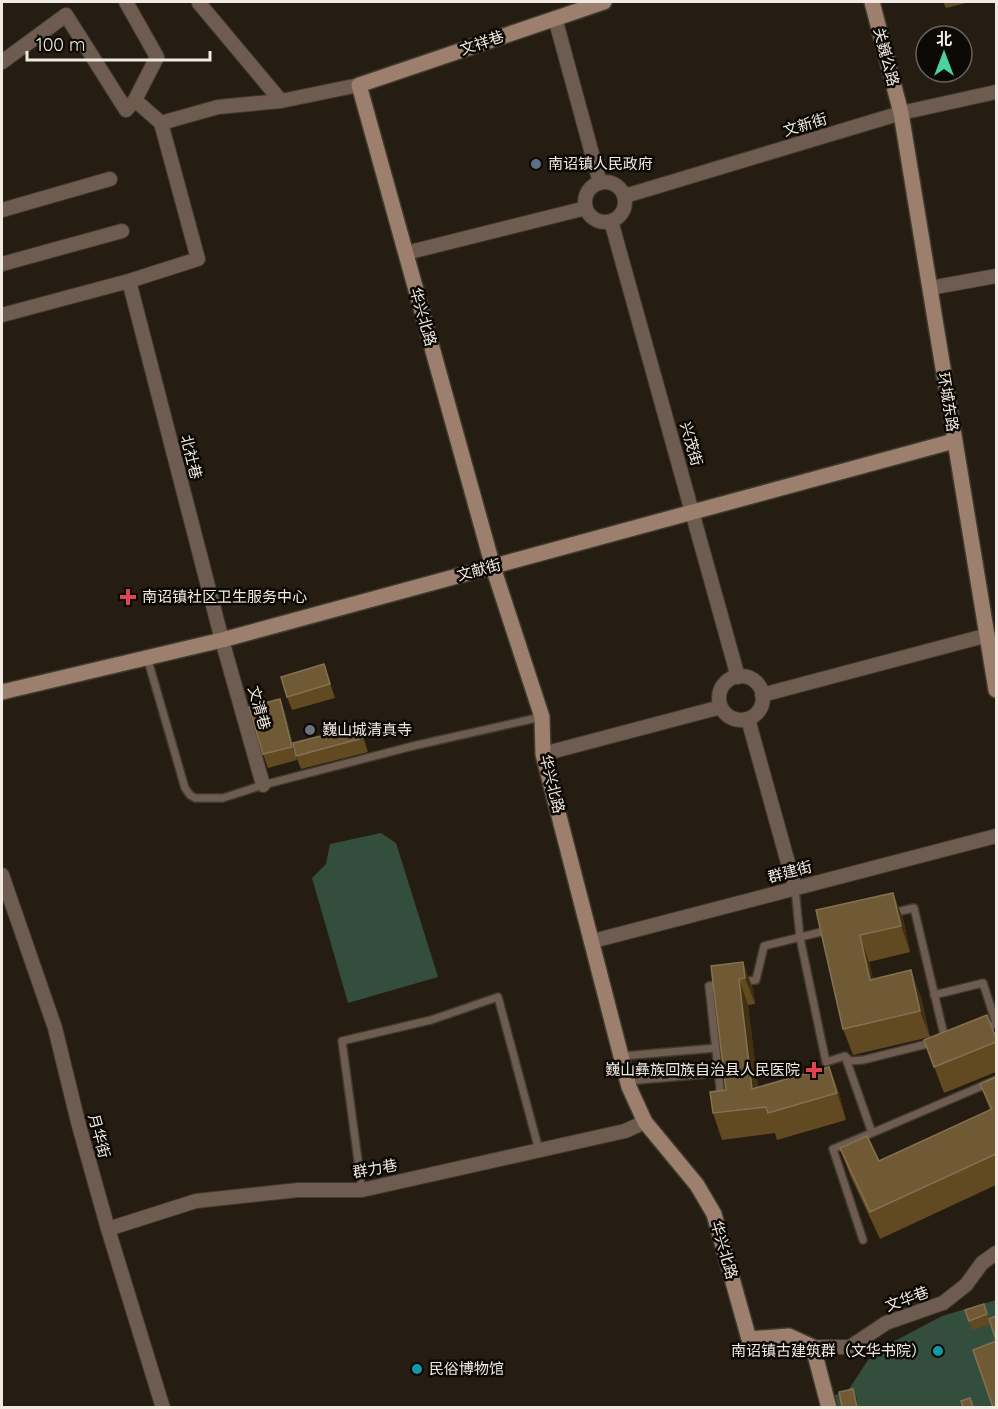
<svg xmlns="http://www.w3.org/2000/svg" width="998" height="1409" font-family="Quicksand,'Noto Sans SC',sans-serif">
  <style>
    .green { fill: #344e3d }
    .lines { fill: none; stroke-linecap: round; stroke-linejoin: round }
    .lane-casing { stroke: #413a2e; stroke-width: 10 }
    .street-casing { stroke: #413a2e; stroke-width: 16 }
    .secondary-casing { stroke: #413a2e; stroke-width: 18 }
    .lane { stroke: #6e5c50; stroke-width: 7 }
    .street { stroke: #6e5c50; stroke-width: 14 }
    .secondary { stroke: #9c7f6c; stroke-width: 15 }
    .wall { fill: #614921 }
    .shaded-wall { fill: #423012 }
    .building { fill: #705a36; stroke: #847151; stroke-width: 1.5 }
    .service-dot { fill: #5c6f8a; stroke: #0c0804; stroke-width: 2 }
    .health-dot { fill: #e0444e; stroke: #0c0804; stroke-width: 2 }
    .worship-dot { fill: #6b7280; stroke: #0c0804; stroke-width: 2 }
    .culture-dot { fill: #0f9aa8; stroke: #0c0804; stroke-width: 2 }
    .labels { text-anchor: middle; stroke-width: 5; stroke-linejoin: round; paint-order: stroke }
    .street-label { font-size: 15px; fill: #f0eae2; stroke: #0c0804 }
    .poi-label { font-size: 15px; fill: #f0eae2; stroke: #0c0804; text-anchor: start }
  </style>
  <rect width="100%" height="100%" fill="#251d11"/>
  <path class="green" d="M381,833L396,843L438,977L348,1003L312,878L326,864L330,844Z
    M996,1300V1407H834L831,1397L849,1389L868,1360L893,1342L942,1316Z"/>
  <g class="lines">
    <g class="lane-casing">
      <path id="lane" d="M147,657L185,788L190,795L195,798H223L263,785L413,746L541,717
        M795,888L800,938L826,1062L845,1056L872,1133L996,1080
        M892,913L914,908L945,1039H947
        M740,982L756,980L764,946L829,930
        M720,984L709,986L721,1097
        M934,995L983,983L996,1023
        M983,1028L996,1024
        M622,1056L716,1048
        M847,1058L850,1061L863,1060L931,1043
        M628,1081L718,1073
        M362,1190L342,1041L431,1020L498,997L539,1150
        M863,1240L833,1149L872,1133"/>
    </g>
    <g class="street-casing">
      <path id="street" d="M199,3L281,101L359,85
        M555,18L600,183
        M2,62L66,15L126,110L135,100
        M161,123L218,107L281,101
        M585 202a20 20 0 1 1 40 0a20 20 0 1 1-40 0Z
        M625,196L901,113L996,92
        M2,210L110,179
        M611,221L738,677
        M406,253L586,208
        M2,264L122,231
        M129,281L222,640L263,785
        M930,288L996,276
        M2,315L129,281L198,259L161,123L135,100L157,57L126,2
        M719 698a22 22 0 1 1 44 0a22 22 0 1 1-44 0Z
        M762,695L988,635
        M748,719L795,888
        M543,754L721,707
        M2,875L55,1028L78,1122L108,1229L163,1408
        M593,941L996,836
        M108,1229L196,1201L298,1190H362L625,1131L645,1122
        M813,1347H850L886,1323L943,1303L966,1285L982,1263L996,1253"/>
    </g>
    <g class="secondary-casing">
      <path id="secondary" d="M604,2L359,85L493,567L542,717L543,754L629,1087L645,1122L697,1185L714,1214L749,1339L789,1336L813,1347L829,1408
        M872,2L901,113L996,690
        M2,692L222,640L954,441"/>
    </g>
    <use href="#lane" class="lane"/>
    <use href="#street" class="street"/>
    <use href="#secondary" class="secondary"/>
  </g>
  <path class="wall" d="M943,2H970L946,8Z
    M324,664L335,698L292,710L287,697Z
    M280,699L285,713L297,760L268,768L263,754Z
    M360,726L368,752L301,769L296,756Z
    M893,893L903,919L910,952L869,962L873,979L921,997L930,1037L853,1055L843,1029L816,910Z
    M743,962L753,989L755,1004L748,1005L758,1088L829,1067L839,1093L846,1120L777,1140L775,1133L722,1140L713,1113L726,1090L711,966Z
    M996,1038V1072L944,1093L924,1040Z
    M996,1077V1185L880,1239L850,1175L840,1148L879,1161L990,1110L980,1084Z
    M984,1304L991,1324L972,1330L965,1310Z"/>
  <path class="shaded-wall" d="M324,664L329,678L335,698L330,684Z
    M280,699L285,713L297,760L292,747Z
    M360,726L365,740L368,752L363,738Z
    M893,893L903,919L910,952L901,926Z
    M860,935L869,962L880,1006L870,980Z
    M743,962L753,989L755,1004L745,978Z
    M911,970L921,997L930,1037L920,1011Z
    M739,979L748,1005L761,1107L752,1089Z
    M829,1067L839,1093L846,1120L837,1093Z
    M853,1389L857,1398L858,1407H857Z"/>
  <path class="building" d="M324,664L330,684L287,697L281,677Z
    M280,699L292,747L263,754L249,707Z
    M360,726L363,738L296,756L293,743Z
    M893,893L901,926L860,935L870,980L911,970L920,1011L843,1029L816,910Z
    M743,962L745,978L739,979L752,1089L829,1067L837,1093L768,1113L766,1107L713,1113L710,1092L726,1090L711,966Z
    M987,1015L996,1038V1042L934,1067L924,1040Z
    M996,1077V1154L870,1212L840,1148L867,1136L879,1161L992,1109L980,1084Z
    M984,1304L987,1314L969,1321L965,1310Z
    M996,1316V1340L989,1319Z
    M996,1341V1407H993L973,1350Z
    M853,1389L857,1407H842L839,1392Z
    M970,1398L973,1407H963L961,1401Z"/>
  <circle class="service-dot" cx="536" cy="164" r="6"/>
  <g class="health-dot">
    <path d="M125 588h6v6h6v6h-6v6h-6v-6h-6v-6h6z"/>
    <path d="M811 1061h6v6h6v6h-6v6h-6v-6h-6v-6h6z"/>
  </g>
  <circle class="worship-dot" cx="310" cy="730" r="6"/>
  <g class="culture-dot">
    <circle cx="938" cy="1351" r="6"/>
    <circle cx="417" cy="1369" r="6"/>
  </g>
  <g class="labels">
    <g class="street-label">
      <text transform="translate(482 43) rotate(-19)" y="5">文祥巷</text>
      <text transform="translate(886 57) rotate(75)" y="5">关巍公路</text>
      <text transform="translate(805 125) rotate(-17)" y="5">文新街</text>
      <text transform="translate(423 317) rotate(74)" y="5">华兴北路</text>
      <text transform="translate(948 402) rotate(81)" y="5">环城东路</text>
      <text transform="translate(691 444) rotate(74)" y="5">兴茂街</text>
      <text transform="translate(191 457) rotate(76)" y="5">北社巷</text>
      <text transform="translate(479 570) rotate(-15)" y="5">文献街</text>
      <text transform="translate(259 708) rotate(74)" y="5">文清巷</text>
      <text transform="translate(552 784) rotate(76)" y="5">华兴北路</text>
      <text transform="translate(790 872) rotate(-15)" y="5">群建街</text>
      <text transform="translate(99 1136) rotate(75)" y="5">月华街</text>
      <text transform="translate(375 1169) rotate(-10)" y="5">群力巷</text>
      <text transform="translate(724 1250) rotate(74)" y="5">华兴北路</text>
      <text transform="translate(907 1299) rotate(-20)" y="5">文华巷</text>
    </g>
    <g class="poi-label">
      <text x="548" y="169">南诏镇人民政府</text>
      <text x="142" y="602">南诏镇社区卫生服务中心</text>
      <text x="322" y="735">巍山城清真寺</text>
      <text x="800" y="1075" text-anchor="end">巍山彝族回族自治县人民医院</text>
      <text x="926" y="1356" text-anchor="end">南诏镇古建筑群（文华书院）</text>
      <text x="429" y="1374">民俗博物馆</text>
    </g>
  </g>
  <rect width="998" height="1409" fill="none" stroke="#f0eae2" stroke-width="6"/>
  <g transform="translate(944 54)"><circle r="28" fill="#0c0804" stroke="#67625d" stroke-width="1.5"/>
  <path d="M0-4.5L10 22L0 15L-10 22Z" fill="#47d49e"/>
  <text y="-9" font-size="16" font-weight="bold" text-anchor="middle" fill="#f0eae2">北</text>
  </g>
  <path d="M27 51v9h183v-9" fill="none" stroke="#f0eae2" stroke-width="3"/>
  <text x="36" y="51" font-size="18" fill="#f0eae2" stroke="#0c0804" stroke-width="4.5" paint-order="stroke">100 m</text>
</svg>
